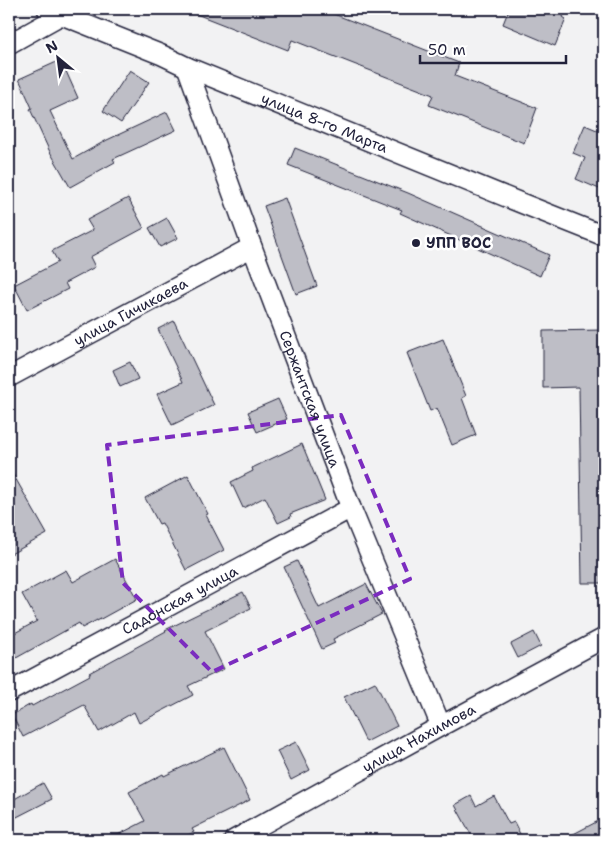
<svg xmlns="http://www.w3.org/2000/svg" width="613" height="849" font-family="'Shantell Sans',sans-serif">
<style>
.building{fill:#bebec6;stroke:#22223b}
.lines{fill:none;stroke-linecap:round;stroke-linejoin:round}
.minor-casing{stroke:#22223b;stroke-width:22}
.minor{stroke:#fff;stroke-width:19}
.marked{fill:none;stroke:#7b2cbf;stroke-width:4;stroke-dasharray:10 6;stroke-linejoin:round}
.poi-dot{fill:#22223b;stroke:#fff;stroke-width:2}
.labels{text-anchor:middle;stroke-width:5;stroke-linejoin:round;paint-order:stroke}
.street-label{font-size:15px;fill:#22223b;stroke:#fff}
.poi-label{font-size:15px;font-weight:bold;fill:#22223b;stroke:#fff;text-anchor:start}
</style>
<rect width="100%" height="100%" fill="#f2f2f3"/>
<filter id="ink" filterUnits="userSpaceOnUse"><feTurbulence type="fractalNoise" baseFrequency=".02" numOctaves="2"/><feDisplacementMap in="SourceGraphic" scale="10" xChannelSelector="R" yChannelSelector="G"/><feConvolveMatrix kernelMatrix="1 2 1 2 8 2 1 2 1" color-interpolation-filters="sRGB"/></filter>
<g filter="url(#ink)">
<path class="building" d="M186,9H289L301,13L303,9H321L459,63L455,76L537,108L524,143L429,105L433,95L292,40L288,50L186,10Z
M509,9H566L563,17L566,19L555,46L503,24Z
M61,60L78,98L50,111L73,159L107,140L167,112L176,130L113,159L115,162L70,187L49,150L30,109L32,108L19,79Z
M130,70L149,82L121,123L103,111Z
M585,125L604,133V191L576,179L585,158L573,153Z
M295,148L408,193L549,255L540,276L400,213L402,210L288,165Z
M128,198L144,228L90,257L95,267L65,283L68,289L27,310L14,285L58,262L52,251L93,230L87,220Z
M285,198L317,286L296,294L264,206Z
M167,218L178,238L160,247L149,228Z
M174,321L214,405L172,425L157,394L183,382L158,329Z
M604,330V583H582L579,387L543,388V331Z
M443,339L466,396L462,398L476,435L452,445L437,408L430,411L407,353Z
M130,362L138,379L120,387L113,370Z
M278,399L287,419L257,432L248,412Z
M302,444L325,500L290,514L291,517L278,523L265,497L243,508L231,482L253,471L252,468Z
M9,467L47,534L9,555Z
M188,475L208,514L206,515L224,550L186,570L162,523L159,524L145,498Z
M115,559L137,599L97,621V620L82,628L79,623L9,662V636L37,621L22,594L66,570L73,582Z
M297,561L319,608L366,584L382,614L333,639L335,643L322,649L284,567Z
M243,592L251,608L205,631L224,669L188,686L193,695L139,723L134,712L99,732L84,705L23,737L12,715L31,704L32,706L90,675L89,673L166,631L165,630Z
M534,632L541,646L518,658L511,644Z
M375,682L397,726L366,742L344,697Z
M296,742L310,770L291,780L277,751Z
M224,747L250,800L192,829L194,832L178,840H108L145,821L129,792L163,774L164,776Z
M43,783L52,799L9,821V802Z
M471,796L476,806L494,796L509,824L514,822L523,840H474L455,805Z
M604,818V840H562Z"/>
<g class="lines">
<defs>
<g id="minor">
<path id="s1" d="M47,9L162,55L187,67L521,203L604,236"/>
<path d="M9,44L61,15"/>
<path id="s2" d="M187,67L252,247L351,508L441,726"/>
<path id="s3" d="M9,377L252,247"/>
<path id="s4" d="M9,692L351,508"/>
<path id="s5" d="M234,840L441,726L604,638"/>
</g>
</defs>
<use href="#minor" class="minor-casing"/>
<use href="#minor" class="minor"/>
</g>
</g>
<path class="marked" d="M341,415L410,579L212,672L123,583L107,445Z"/>
<circle class="poi-dot" cx="416" cy="243" r="5"/>
<g class="labels">
<g class="street-label">
<text dy="5" stroke="none"><textPath href="#s1" startOffset="300">улица 8-го Марта</textPath></text>
<text dy="5" stroke="none"><textPath href="#s3" startOffset="138">улица Гичикаева</textPath></text>
<text dy="5" stroke="none"><textPath href="#s2" startOffset="354">Сержантская улица</textPath></text>
<text dy="5" stroke="none"><textPath href="#s4" startOffset="194">Садонская улица</textPath></text>
<text dy="5" stroke="none"><textPath href="#s5" startOffset="211">улица Нахимова</textPath></text>
</g>
<g class="poi-label">
<text x="426" y="248">УПП ВОС</text>
</g>
</g>
<rect width="613" height="849" fill="none" stroke="#fff" stroke-width="30"/>
<rect x="15" y="15" width="583" height="819" fill="none" stroke="#22223b" stroke-width="2" filter="url(#ink)"/>
<g transform="translate(58 58) rotate(331)" stroke="#ffffff" stroke-width="4" paint-order="stroke">
<path d="M0-4L9 19L0 12L-9 19Z" fill="#22223b"/>
<text y="-8" font-size="14" font-weight="bold" text-anchor="middle" fill="#22223b">N</text>
</g>
<path d="M420 55v8h146v-8" fill="none" stroke="#22223b" stroke-width="2.5"/>
<text x="428" y="55" font-size="15" fill="#22223b" stroke="#ffffff" stroke-width="4" paint-order="stroke">50 m</text>
</svg>
